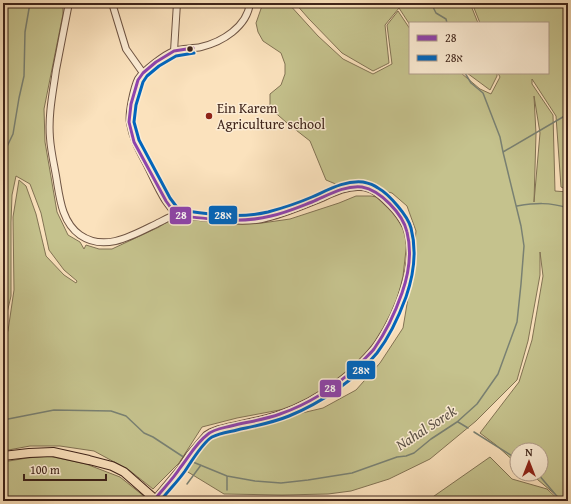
<svg xmlns="http://www.w3.org/2000/svg" width="571" height="504" font-family="'Gentium Book Plus','Frank Ruhl Libre',serif">
<style>
.green{fill:#c5c28d;stroke:#827354;fill-rule:evenodd}
.lines{fill:none;stroke-linecap:round;stroke-linejoin:round}
.stream{stroke:#798072;stroke-width:1.5}
.minor-casing{stroke:#6e5443;stroke-width:8}
.major-casing{stroke:#3f241a;stroke-width:10}
.minor{stroke:#fcecd4;stroke-width:6}
.major{stroke:#fbe2bd;stroke-width:8}
.bus-1-casing{stroke:#fcecd4;stroke-width:6}
.bus-2-casing{stroke:#fcecd4;stroke-width:6}
.bus-1{stroke:#8e44ad;stroke-width:3}
.bus-2{stroke:#0065bd;stroke-width:3}
.bus-dot{fill:#3f241a;stroke:#fcecd4;stroke-width:1.5}
.poi-dot{fill:#8f2418;stroke:#fcecd4;stroke-width:1.5}
.labels{text-anchor:middle;stroke-width:3;stroke-linejoin:round;paint-order:stroke}
.poi-label{font-size:14px;fill:#3f241a;stroke:#fcecd4;text-anchor:start}
.water-label{font-size:15px;font-style:italic;fill:#5c5246;stroke:#fcecd4}
.line-badge{stroke:#fcecd4;stroke-width:1.5}
.badge-label{font-size:11px;text-anchor:middle;font-weight:bold;fill:#fff}
</style>
<rect width="100%" height="100%" fill="#fbe2bd"/>
<filter id="stains"><feTurbulence type="fractalNoise" baseFrequency=".005" numOctaves="4"/><feColorMatrix values="0 0 0 0 .2 0 0 0 0 .09 0 0 0 0 .02 0 0 0 .5 -.17"/></filter>
<radialGradient id="worn" r=".72"><stop offset=".6" stop-color="#630" stop-opacity="0"/><stop offset="1" stop-color="#630" stop-opacity=".3"/></radialGradient>
<path class="green" d="M3,3H63V14L44,109L45,142L57,212L68,235L80,242L84,249L86,245L99,249H112L159,227L170,220L179,217L235,224L262,223L290,219L339,203L356,196H371L382,198L395,208L405,228L407,241L403,276L392,322L385,342L363,368L330,397L285,409L237,418L202,427L179,463L153,489L129,470L94,451L60,446H30L3,451V339L8,331L14,290L13,217L19,180L26,186L36,214L46,256L64,275L76,283L77,281L64,270L49,250L41,213L30,184L16,176L12,195L11,222V296L3,330Z
M263,3H288L318,36L343,59L373,74L392,64L387,25L398,11L410,29V73H461L480,89L491,94L500,77L498,73H548V23H480L472,3H568V190L561,187L556,116L532,79V84L553,115L555,191L568,192V501H563L531,474H541V450H517V464L496,445L480,433L519,382L532,340L543,276L540,252V275L528,341L517,380L476,421L430,459L389,479L351,491L328,494L282,495L224,494L183,469L205,443L218,433L323,408L356,390L380,363L403,328L411,280L416,231L407,206L392,193L366,187H343L326,180L310,141L287,123L270,108V94L281,85L285,74V64L281,53L263,41L258,32L256,23ZM534,96L540,133L534,202L536,134Z
M295,3H470L478,23H410V25L399,8L385,25L389,63L373,71L342,53L309,19Z
M467,73H497V76L490,90Z
M49,456L86,464L120,477L150,501H3V462L27,458Z
M490,457L512,479L547,489L560,501H427Z"/>
<g class="lines">
<path class="stream" d="M431,3L436,13L446,19L447,23
M503,152L568,114
M3,155L13,134L19,98L24,76L25,32L30,3
M517,206C536,203 549,202 568,208
M3,420L54,410L111,411L126,416L144,433L153,437L185,458
M458,422L468,428
M474,432L517,459
M188,460L227,476L255,481L281,483L308,480L352,473L397,457L406,456L414,453L431,439L457,422L477,404L498,374L517,322L521,284L524,246L521,226L503,152L500,137L483,93L471,83L465,73
M538,474L561,501
M227,476V490
M187,484L201,465
M227,501V499"/>
<defs>
<path id="minor" d="M67,3L68,8C64,29 60,50 56,70C53,92 48,115 50,138C51,153 55,168 57,182C60,201 63,223 80,235C106,253 135,234 160,222C164,220 171,216 176,215C182,214 192,217 199,217C220,219 241,223 262,219C282,215 302,206 322,198C333,193 347,186 360,187C373,187 382,197 390,205C397,212 402,219 406,227C419,262 398,313 378,343C370,355 352,372 340,381C322,395 299,408 277,415C258,421 238,424 219,429L211,432L206,435L189,455L180,469L155,499
M112,3L126,49L143,73
M174,51L177,3
M176,215C173,210 168,205 165,200C158,189 153,177 147,165C139,150 133,140 130,123C128,114 134,87 138,79C143,71 165,54 174,51C181,48 193,49 201,47C222,42 247,27 250,3"/>
<path id="major" d="M3,456L29,453L53,452L89,460L112,466L124,472L157,501"/>
</defs>
<use href="#minor" class="minor-casing"/>
<use href="#major" class="major-casing"/>
<use href="#minor" class="minor"/>
<use href="#major" class="major"/>
<defs>
<path id="bus-1" d="M157,501L155,499C163,489 173,479 180,468C188,458 197,442 207,435C213,429 223,428 231,426C247,422 264,420 280,414C309,404 335,387 358,366C363,360 369,355 374,349C386,332 395,313 402,293C409,273 412,252 407,232C403,214 380,190 362,187C344,185 327,196 312,202C299,207 285,213 271,216C240,224 208,219 176,215L166,201L134,142L129,122L131,104L138,80L143,73L156,62L174,51L193,48"/>
<path id="bus-2" d="M162,499C169,490 178,481 185,471C191,462 203,442 212,437C220,433 229,432 237,430C255,426 272,423 289,416C321,403 355,380 377,353C390,336 399,316 406,297C414,274 417,251 411,228C408,216 389,194 378,188C374,185 368,183 363,182C345,180 328,190 312,197C298,203 283,208 268,212C238,219 209,214 179,210L170,198L139,140L134,122L136,105L143,82L147,76L159,66L176,56L194,53"/>
</defs>
<use href="#bus-1" class="bus-1-casing"/>
<use href="#bus-2" class="bus-2-casing"/>
<use href="#bus-1" class="bus-1"/>
<use href="#bus-2" class="bus-2"/>
</g>
<circle class="bus-dot" cx="190" cy="49" r="3.5"/>
<circle class="poi-dot" cx="209" cy="116" r="4"/>
<g class="labels">
<g class="poi-label">
<text x="217" y="113">Ein Karem<tspan x="217" dy="16">Agriculture school</tspan></text>
</g>
<g class="water-label">
<text transform="translate(426 428) rotate(-33)" y="5">Nahal Sorek</text>
</g>
</g>
<g class="line-badge">
<rect x="208" y="205" width="30" height="20" rx="4" fill="#0065bd"/>
<rect x="169" y="206" width="23" height="19" rx="4" fill="#8e44ad"/>
<rect x="346" y="360" width="30" height="20" rx="4" fill="#0065bd"/>
<rect x="319" y="379" width="23" height="19" rx="4" fill="#8e44ad"/>
</g>
<g class="badge-label">
<text x="223" y="219">28א</text>
<text x="181" y="219">28</text>
<text x="361" y="374">28א</text>
<text x="330" y="392">28</text>
</g>
<rect width="571" height="504" fill="none" stroke="#fbe2bd" stroke-width="16"/>
<rect x="4" y="4" width="563" height="496" fill="none" stroke="#3f241a" stroke-width="2"/>
<rect x="8" y="8" width="555" height="488" fill="none" stroke="#3f241a"/>
<rect x="409" y="22" width="140" height="52" fill="#fcecd4" stroke="#b09c8a"/>
<rect x="417" y="35" width="20" height="6" fill="#8e44ad" stroke="#b09c8a"/>
<text x="445" y="42" font-size="12" fill="#3f241a">28</text>
<rect x="417" y="55" width="20" height="6" fill="#0065bd" stroke="#b09c8a"/>
<text x="445" y="62" font-size="12" fill="#3f241a">28א</text>
<g transform="translate(529 462)"><circle r="19" fill="#fcecd4" stroke="#b09c8a"/>
<path d="M0-3L7 15L0 10L-7 15Z" fill="#8f2418"/>
<text y="-6" font-size="11" font-weight="bold" text-anchor="middle" fill="#3f241a">N</text>
</g>
<path d="M24 474v6h82v-6" fill="none" stroke="#3f241a" stroke-width="2"/>
<text x="30" y="474" font-size="12" fill="#3f241a" stroke="#fcecd4" stroke-width="3" paint-order="stroke">100 m</text>
<rect width="100%" height="100%" filter="url(#stains)"/>
<rect width="100%" height="100%" fill="url(#worn)"/>
</svg>
